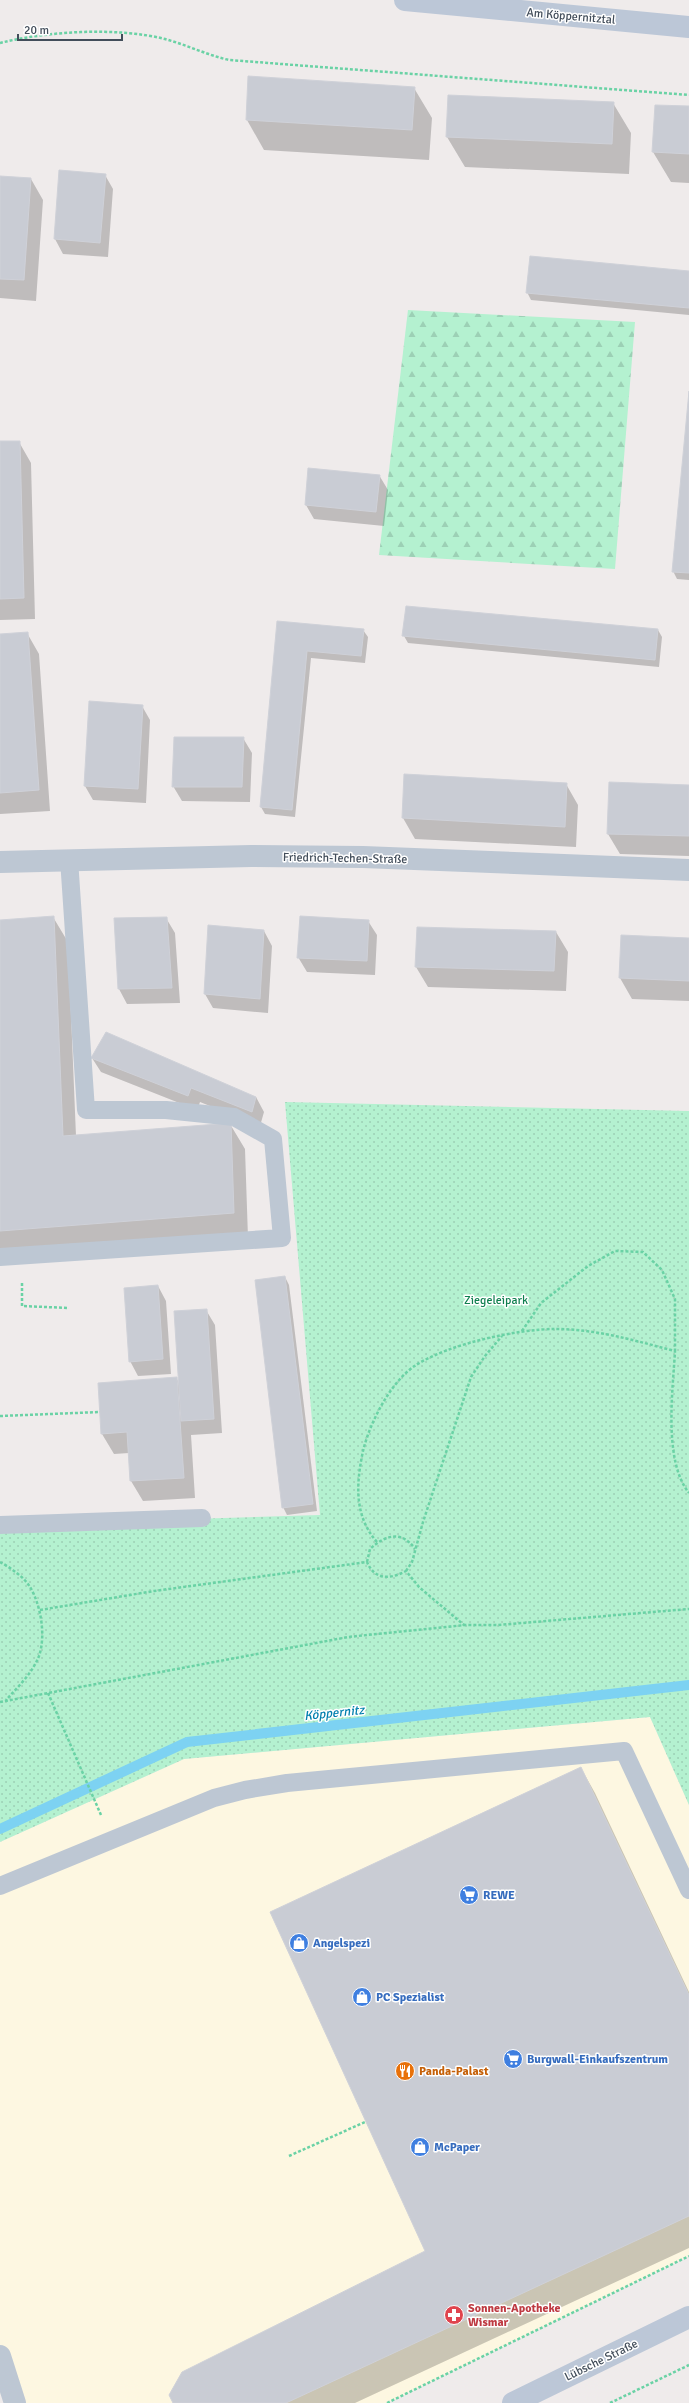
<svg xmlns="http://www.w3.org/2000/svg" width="689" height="2403" font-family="Signika,sans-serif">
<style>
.commercial{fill:#fdf7e1}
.forest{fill:url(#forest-firs)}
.park{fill:url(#park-dots)}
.shadow{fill:#0003}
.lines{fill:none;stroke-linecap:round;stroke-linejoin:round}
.stream{stroke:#7dd2f2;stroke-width:10}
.building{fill:#c9ccd4;stroke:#cfd1d8}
.path{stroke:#6ad2a5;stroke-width:2.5;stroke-dasharray:3 2;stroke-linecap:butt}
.lane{stroke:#bdc7d3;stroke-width:18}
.street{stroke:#bdc7d3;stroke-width:22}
.secondary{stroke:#bcc7d7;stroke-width:22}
.labels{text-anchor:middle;stroke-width:3;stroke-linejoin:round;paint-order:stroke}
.street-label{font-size:12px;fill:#424d5a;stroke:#fff}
.park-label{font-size:12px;fill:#0f7f4f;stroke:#fff}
.shop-label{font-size:12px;font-weight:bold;fill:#366cbe;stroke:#fff;text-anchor:start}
.food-label{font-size:12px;font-weight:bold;fill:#c56008;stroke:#fff;text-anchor:start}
.health-label{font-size:12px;font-weight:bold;fill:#be3a42;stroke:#fff;text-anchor:start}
.water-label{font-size:13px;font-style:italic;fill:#017fae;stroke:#fff}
</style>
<defs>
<pattern id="forest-firs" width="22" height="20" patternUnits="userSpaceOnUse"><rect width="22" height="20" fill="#b4f1d0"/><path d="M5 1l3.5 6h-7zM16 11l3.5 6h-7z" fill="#9cd0b5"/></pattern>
<pattern id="park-dots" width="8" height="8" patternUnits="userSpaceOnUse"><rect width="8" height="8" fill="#b4f1d0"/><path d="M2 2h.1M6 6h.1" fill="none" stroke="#9cd0b5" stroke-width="1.8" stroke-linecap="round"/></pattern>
</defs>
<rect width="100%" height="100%" fill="#efebeb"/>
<path class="commercial" d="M650,1717L689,1805V2256L387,2403H15L0,2356V1842L184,1759Z"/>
<path class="forest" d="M408,310L635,322L615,569L379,555Z"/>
<path class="park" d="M285,1102L689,1111V1805L650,1717L184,1759L0,1842V1525L320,1515Z"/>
<path class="shadow" d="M414,88L432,118L429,160L264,150L247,120Z
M449,96L613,103L631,133L629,174L465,167L447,137Z
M656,106L689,108V183L671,182L653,152Z
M105,175L113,189L108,257L63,254L55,239Z
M0,177L31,179L43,200L36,301L0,298Z
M689,272V315L531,300L527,292Z
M689,401V580L677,579L673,571Z
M0,442H19L31,463L35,619L0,620Z
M379,475L388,490L384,526L314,519L306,505Z
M278,622L363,630L368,637L365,663L311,658L295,817L265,814L261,807Z
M658,630L662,637L659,667L408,643L404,636Z
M27,633L39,654L50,811L0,814V635Z
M142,706L150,720L146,803L93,800L85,786Z
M243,738L252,753L250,802L182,801L173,786Z
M566,784L578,805L576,847L415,839L403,818Z
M689,786V856L620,854L608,834Z
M53,917L68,942L76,1136L230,1124L245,1149L248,1238L0,1252V921Z
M166,918L175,933L180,1003L127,1004L119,989Z
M368,921L377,935L375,975L307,972L298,957Z
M264,931L272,946L268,1013L213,1008L205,994Z
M556,932L568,952L566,991L428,987L416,967Z
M622,936L689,939V1001L632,999L620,978Z
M92,1058L256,1097L264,1112L260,1126L200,1102L197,1110L101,1072Z
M285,1277L289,1285L317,1511L287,1515L283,1507Z
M158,1286L166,1301L171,1374L138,1376L130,1361Z
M206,1310L215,1325L222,1433L191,1435L195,1498L143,1501L131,1481L129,1453L114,1454L102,1434L176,1378L180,1384Z
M581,1768L595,1793L689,1992V2248L355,2403H175L426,2252Z"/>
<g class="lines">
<path class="stream" d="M0,1829L187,1742L689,1685"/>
</g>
<path class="building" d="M248,76L415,87L412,130L246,120Z
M448,95L614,102L612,144L446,137Z
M655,105L689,106V154L652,152Z
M59,170L106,174L100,243L54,239Z
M0,176L31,178L24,280L0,279Z
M530,256L689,271V308L526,293Z
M689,391V573L672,572Z
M0,441H20L24,598L0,599Z
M308,468L380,475L376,512L305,505Z
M406,606L658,629L655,660L402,636Z
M277,621L364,629L361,656L307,651L292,810L260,807Z
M28,632L39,790L0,793V634Z
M89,701L143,705L138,789L84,786Z
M174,737H244L242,787H172Z
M404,774L567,783L565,827L402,818Z
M609,782L689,785V836L607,834Z
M54,916L63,1136L231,1123L234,1213L0,1231V920Z
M300,916L369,920L367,961L297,958Z
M167,917L172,988L118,989L114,918Z
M208,925L264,930L260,999L204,994Z
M417,927L556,931L554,971L415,967Z
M621,935L689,938V981L619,978Z
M106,1032L256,1097L252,1112L191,1088L188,1096L91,1058Z
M285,1276L313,1504L282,1508L255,1280Z
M158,1285L163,1359L129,1362L124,1288Z
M207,1309L214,1419L181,1421L174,1311Z
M177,1377L184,1478L130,1481L127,1432L101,1434L98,1383Z
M581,1767L689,1995V2216L286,2403H173L169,2395L182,2372L425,2251L270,1912Z"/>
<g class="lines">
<path class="path" d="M0,43C48,31 117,27 165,39C187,45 207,55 229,60L689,95
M22,1283V1306L69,1308
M522,1331L541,1303L588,1266L615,1251L643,1252L662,1270L675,1299V1351
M0,1416L100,1412
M377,1542C354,1516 356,1484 363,1451C370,1422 391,1381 416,1365C449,1344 517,1329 556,1329C597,1329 636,1341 675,1351C673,1389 663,1461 689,1493
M0,1562C11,1568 24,1577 30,1587C41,1605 46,1636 39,1656C33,1672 18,1687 6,1700
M367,1562L370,1549C385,1535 402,1530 415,1549
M406,1571L412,1562L423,1522L471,1377L485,1356L502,1336
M40,1610L154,1591L367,1562C375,1581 391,1579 406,1571L419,1587L464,1625
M48,1693L101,1815
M0,1702L348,1637L465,1625H498L689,1609
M289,2156L365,2122
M387,2403L689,2256
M610,2403L689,2365"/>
<path class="lane" d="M0,1257L282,1238L273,1139L234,1117L166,1110H86L69,859
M0,1525L202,1518
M0,1886L214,1798L245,1790L287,1783L624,1751L689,1890"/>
<path class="street" d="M0,862L251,856L363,857L689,870
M0,2356L15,2403"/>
<path class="secondary" d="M405,0L689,27
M513,2403L689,2317"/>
</g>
<defs>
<symbol id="supermarket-disc" viewBox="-11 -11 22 22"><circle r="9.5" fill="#3f7fe0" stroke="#fff"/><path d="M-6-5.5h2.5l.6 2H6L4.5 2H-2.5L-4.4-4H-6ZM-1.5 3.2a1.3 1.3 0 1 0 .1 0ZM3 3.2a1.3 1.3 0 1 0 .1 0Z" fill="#fff"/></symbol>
<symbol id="shop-disc" viewBox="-11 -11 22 22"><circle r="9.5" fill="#3f7fe0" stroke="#fff"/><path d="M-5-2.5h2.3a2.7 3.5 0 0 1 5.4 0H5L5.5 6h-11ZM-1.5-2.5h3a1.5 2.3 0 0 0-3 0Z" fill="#fff"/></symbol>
<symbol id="restaurant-disc" viewBox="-11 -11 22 22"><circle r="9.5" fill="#e8710a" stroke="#fff"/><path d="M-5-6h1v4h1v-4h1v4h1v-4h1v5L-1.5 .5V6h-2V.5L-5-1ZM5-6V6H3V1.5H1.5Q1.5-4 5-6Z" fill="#fff"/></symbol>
<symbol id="pharmacy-disc" viewBox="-11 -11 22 22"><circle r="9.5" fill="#e0444e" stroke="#fff"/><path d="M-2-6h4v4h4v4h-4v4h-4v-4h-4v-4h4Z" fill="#fff"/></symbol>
</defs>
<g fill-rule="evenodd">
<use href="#supermarket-disc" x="458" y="1884" width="22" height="22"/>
<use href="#shop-disc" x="288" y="1932" width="22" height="22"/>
<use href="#shop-disc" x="351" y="1986" width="22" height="22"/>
<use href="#supermarket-disc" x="502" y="2048" width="22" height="22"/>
<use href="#restaurant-disc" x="394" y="2060" width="22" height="22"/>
<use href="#shop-disc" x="409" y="2136" width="22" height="22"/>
<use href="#pharmacy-disc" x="443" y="2304" width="22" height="22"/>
</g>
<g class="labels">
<g class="street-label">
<text transform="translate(571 16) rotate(5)" y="4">Am Köppernitztal</text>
<text transform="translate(345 858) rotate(1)" y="4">Friedrich-Techen-Straße</text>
<text transform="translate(601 2360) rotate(-26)" y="4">Lübsche Straße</text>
</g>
<g class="park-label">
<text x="496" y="1304">Ziegeleipark</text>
</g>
<g class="shop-label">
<text x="483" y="1899">REWE</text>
<text x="313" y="1947">Angelspezi</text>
<text x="376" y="2001">PC Spezialist</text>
<text x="527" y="2063">Burgwall-Einkaufszentrum</text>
<text x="434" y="2151">McPaper</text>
</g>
<g class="food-label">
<text x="419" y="2075">Panda-Palast</text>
</g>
<g class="health-label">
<text x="468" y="2312">Sonnen-Apotheke<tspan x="468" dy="14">Wismar</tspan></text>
</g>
<g class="water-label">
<text transform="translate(334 1712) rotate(-6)" y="5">Köppernitz</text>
</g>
</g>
<path d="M18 34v6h104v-6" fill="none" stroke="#424d5a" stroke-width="2"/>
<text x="24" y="34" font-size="12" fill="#424d5a" stroke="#ffffff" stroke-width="3" paint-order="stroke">20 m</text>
</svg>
